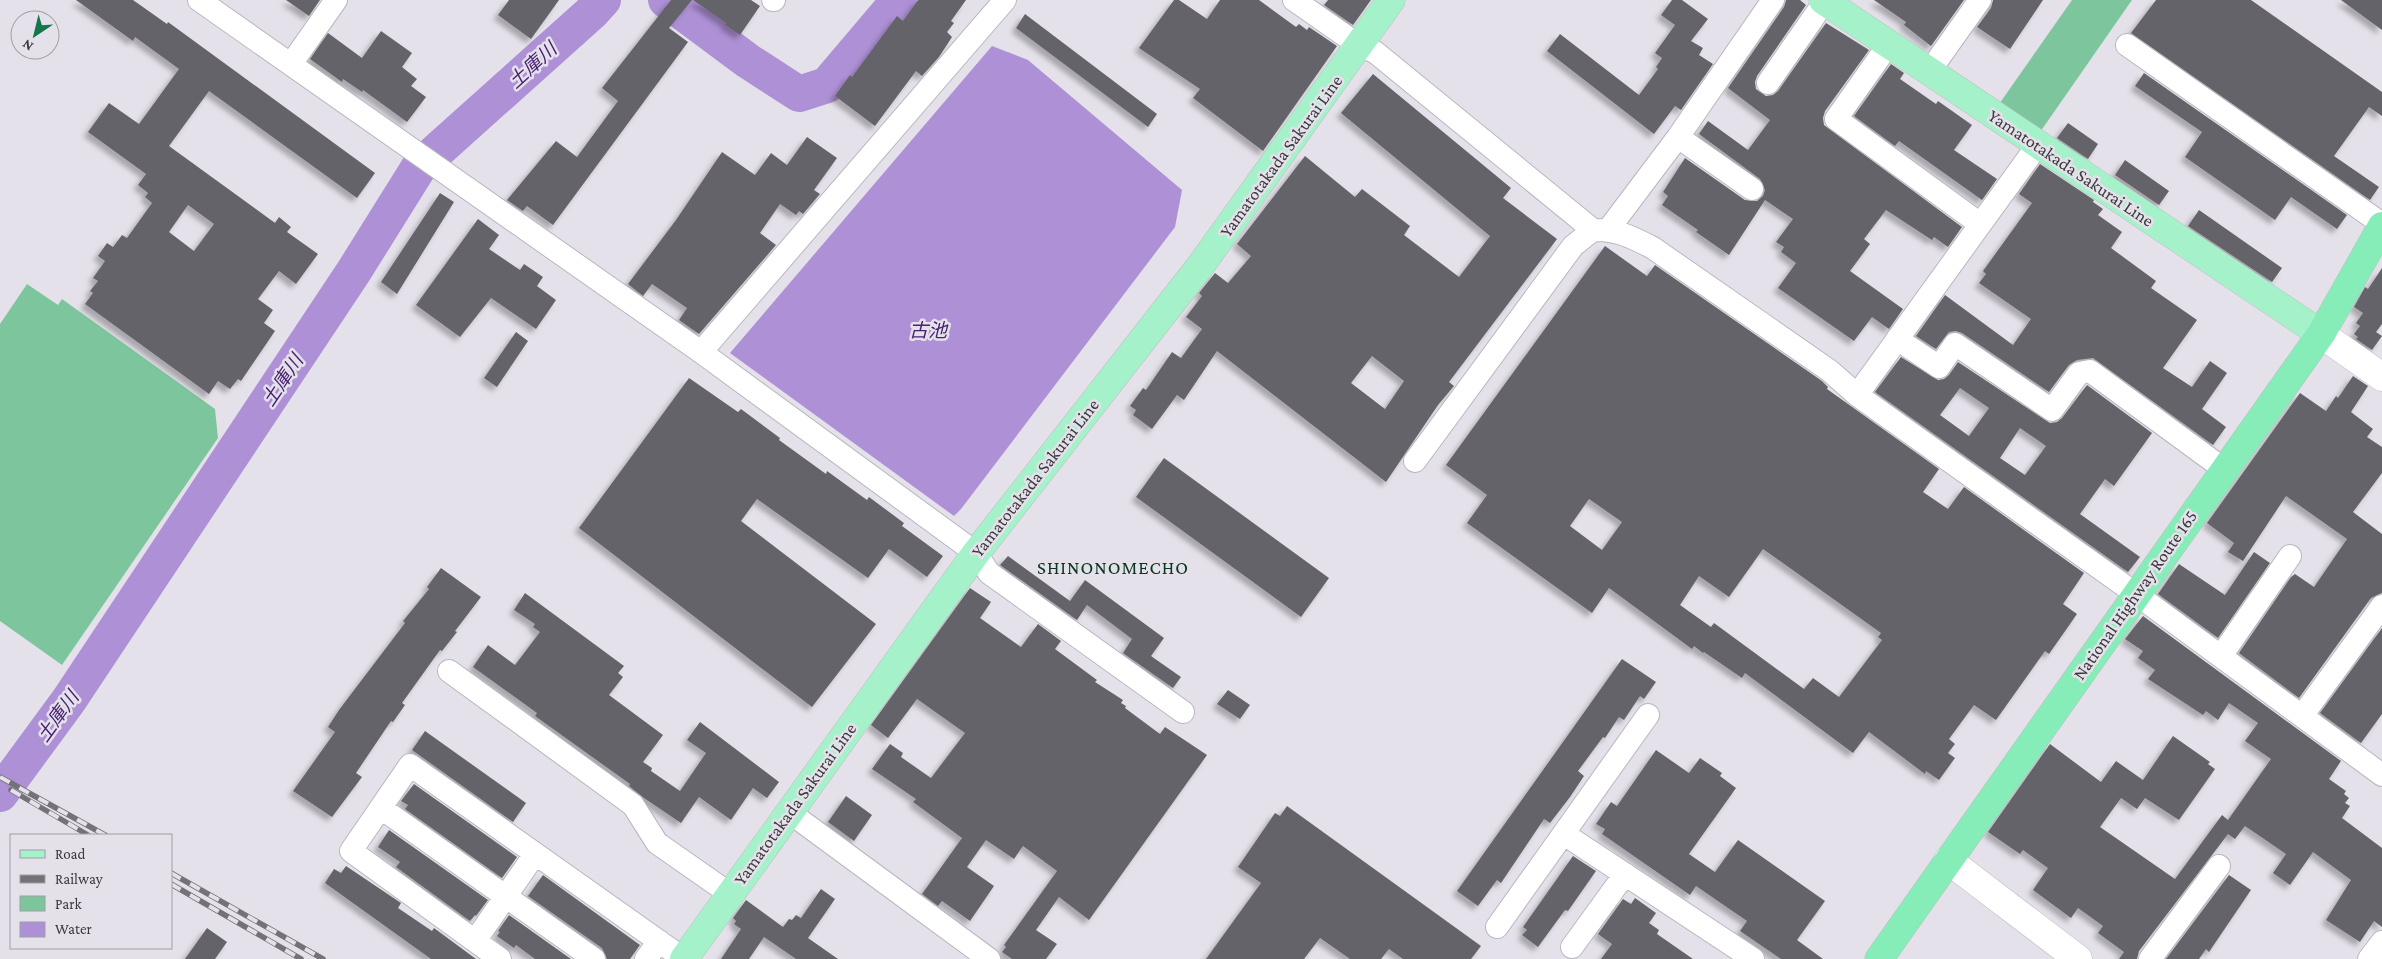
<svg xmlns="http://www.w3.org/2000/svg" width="2382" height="959" font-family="'Crimson Pro','Noto Sans JP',serif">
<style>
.green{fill:#7dc69d}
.water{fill:#ad90d5}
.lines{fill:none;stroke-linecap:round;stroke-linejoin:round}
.river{stroke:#ad90d5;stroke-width:36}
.building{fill:#65636a;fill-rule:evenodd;filter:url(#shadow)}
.minor-casing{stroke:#b9b6be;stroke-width:24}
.tertiary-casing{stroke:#b9b6be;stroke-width:29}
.primary-casing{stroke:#c0c0c1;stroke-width:29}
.trunk-casing{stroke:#c0c0c1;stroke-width:29}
.minor{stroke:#fff;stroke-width:22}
.tertiary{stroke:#fff;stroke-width:28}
.primary{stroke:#a4f1ca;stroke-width:28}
.trunk{stroke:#86ecb8;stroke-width:28}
.rail-casing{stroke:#747277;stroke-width:5.5}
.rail{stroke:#e5e1ea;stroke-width:4;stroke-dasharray:11;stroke-linecap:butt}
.labels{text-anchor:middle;stroke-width:5;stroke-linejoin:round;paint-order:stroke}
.street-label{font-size:18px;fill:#3a393c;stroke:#e5e1ea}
.water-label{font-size:19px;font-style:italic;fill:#492171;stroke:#e5e1ea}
.neighbourhood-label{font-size:19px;letter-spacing:1px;fill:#0a3521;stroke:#e5e1ea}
</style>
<defs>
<filter id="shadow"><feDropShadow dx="-4.5" dy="4.5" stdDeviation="2.5" flood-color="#0004"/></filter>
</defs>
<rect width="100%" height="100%" fill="#e5e1ea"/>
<path class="green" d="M2072,0H2132L2038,135L1997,107Z
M27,284L58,305L62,299L215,409L218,438L62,665L0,621V324Z"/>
<path class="water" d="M992,46L1028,60L1182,190L1175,227L961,509L954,516L730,353Z"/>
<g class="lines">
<path class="river" d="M666,0L748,61L799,94L827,85L899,0
M0,794L69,700L354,271L419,167L593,11L603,0"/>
</g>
<path class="building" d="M76,0H133L167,24L168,22L375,173L357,198L209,91L169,146L275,223L279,217L291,227L287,232L318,254L296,284L279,271L258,299L273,310L264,323L275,331L241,381L238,379L230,389L218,381L209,394L85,304L93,293L90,291L98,281L93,278L105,261L98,256L107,243L113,247L122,235L127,238L152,203L145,197L148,193L138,185L146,174L88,132L109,103L139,124L179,69L135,37L133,41ZM188,205L214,224L194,251L169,232Z
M286,0H320L309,16Z
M509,0H559L531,39L498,15Z
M671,0H692L669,28L688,42L553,225L527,206L523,211L507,200L556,141L577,157L618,101L602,88Z
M693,0H751L760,6L740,35L725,25L726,23Z
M918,0H966L951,21L954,23L947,32L952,37L939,57L922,76L916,71L875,126L835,96L850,75L852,77L897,16L903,21Z
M1174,0H1179L1207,19L1220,0H1259L1296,27L1299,24L1307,30L1309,27L1337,46L1263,151L1193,98L1200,89L1139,48Z
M1328,0H1371L1353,25L1324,5Z
M1672,0H1682L1708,19L1691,41L1703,48L1699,55L1713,64L1681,110L1675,106L1654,134L1547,51L1560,34L1639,95L1658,69L1656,67L1662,58L1655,53L1675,25L1661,15Z
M1786,0H1800L1806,5L1757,76L1755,82L1756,89L1766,96L1773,95L1778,91L1826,23L1869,50L1825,111L1823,118L1824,125L1962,227L1948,247L1934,237L1932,240L1886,210L1864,239L1870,244L1850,271L1903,309L1889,329L1872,317L1854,341L1778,288L1796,263L1781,252L1784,247L1776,242L1793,219L1765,200L1729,255L1696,232L1698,230L1662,205L1668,196L1663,192L1685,158L1745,200L1757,201L1763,196L1765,190L1760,179L1699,134L1708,121L1748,150L1770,120L1728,88L1784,7Z
M1874,0H1964L1931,46L1904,25L1906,22Z
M1993,0H2043L2010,49L1977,27L1991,8Z
M2156,0H2251L2382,92V116L2369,107L2334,156L2379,187L2370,200L2131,33Z
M2341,0H2382V30Z
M1025,14L1157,114L1148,127L1016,28Z
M381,31L412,53L402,67L417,79L411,86L426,97L407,122L363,90L362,92L343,79L342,82L310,59L328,33L362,58Z
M1891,64L1904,73L1900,79L1936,104L1938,101L1972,125L1954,150L1997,179L1982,200L1899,141L1895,146L1854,116Z
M2144,73L2347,215L2337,229L2291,197L2275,220L2185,157L2202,132L2135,86Z
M1373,74L1511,188L1503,198L1557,239L1449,382L1454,386L1438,405L1386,482L1217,351L1184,400L1177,395L1152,429L1133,415L1136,410L1130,406L1143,388L1146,390L1172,352L1181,358L1202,329L1186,317L1202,296L1199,293L1215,273L1228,283L1251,256L1237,244L1305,156L1355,197L1362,189L1410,226L1404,235L1459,277L1490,236L1341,113ZM1372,356L1404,381L1385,409L1351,383Z
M2068,123L2098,144L2088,159L2057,138Z
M807,137L837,158L814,190L820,194L803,214L799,211L796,215L780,204L760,233L776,245L699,334L679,320L687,308L652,284L643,296L628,284L676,220L722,152L755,175L771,153L787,165Z
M2125,160L2169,191L2159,205L2115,175Z
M2040,164L2094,200L2093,202L2103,209L2098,215L2122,232L2111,248L2156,281L2151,288L2197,320L2163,368L2192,387L2210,361L2227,373L2202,409L2226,427L2213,445L2093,358L2077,360L2069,365L2049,392L1962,333L1956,331L1949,332L1936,349L1916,336L1945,295L2013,345L2031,319L1979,283L1986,274L1983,271L2032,203L2019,194Z
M440,193L454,202L397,294L381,282Z
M2199,210L2282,268L2272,282L2188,226Z
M478,219L499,235L489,249L520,270L524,264L543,277L537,286L556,300L536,329L491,298L460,337L416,305Z
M1605,246L1647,276L1655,265L1822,381L1828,387L1827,389L1939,469L1923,492L1948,509L1964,487L2084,573L2063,604L2077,614L2049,654L2045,651L1996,720L1974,705L1949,739L1955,744L1948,753L1955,758L1939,780L1926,771L1925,774L1869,732L1853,753L1745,673L1742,678L1704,652L1703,653L1694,646L1692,649L1609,588L1592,613L1467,523L1487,495L1446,465ZM1589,499L1622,522L1602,550L1570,526ZM1763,549L1881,633L1878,637L1882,640L1839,697L1813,678L1804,689L1714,623L1711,627L1680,605L1699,576L1729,597Z
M2382,268V324L2376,332L2382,336L2372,350L2356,339L2358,337L2354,334L2360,326L2356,323L2363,313L2354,307L2365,287L2368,289Z
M516,332L528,341L497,387L484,378Z
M1901,357L1938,380L1944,379L1949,375L1958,362L2050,423L2057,422L2062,418L2087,385L2152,433L2114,486L2105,479L2080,514L2140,557L2128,572L1875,392ZM1960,388L1989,408L1969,436L1940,415ZM2020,428L2046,446L2025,475L2000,458Z
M2353,376L2368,386L2351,412L2373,429L2367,437L2382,447V473L2353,512L2382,534V593L2371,598L2299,698L2239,653L2291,577L2295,574L2314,587L2347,539L2286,496L2243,561L2228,552L2234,543L2207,523L2300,393L2326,411L2336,396L2338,398Z
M689,378L738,412L741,409L780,438L779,440L826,474L827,471L867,500L869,497L904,523L902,526L943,556L927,577L889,549L868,578L757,499L741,521L876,624L812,707L579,528Z
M1164,458L1329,578L1301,617L1136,497Z
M2254,552L2270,563L2218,638L2158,594L2179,564L2225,595Z
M1008,556L1070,601L1085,580L1164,638L1151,656L1181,677L1173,688L1123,653L1132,639L1087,605L1077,620L1000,565Z
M441,568L481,597L455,631L457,632L442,651L440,650L402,703L405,705L393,722L391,721L356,773L362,777L332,817L293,791L335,732L328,727L339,710L405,623L403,621L429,589L427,587Z
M970,588L991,602L980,618L1021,647L1038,624L1061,641L1055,649L1097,680L1095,682L1123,700L1121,703L1126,706L1125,708L1160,734L1165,727L1207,755L1089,920L1059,897L1036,930L1057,944L1046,959H1012L1002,952L1006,947L1004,945L1057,871L1023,846L1014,859L986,840L967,867L994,886L970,921L942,901L938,906L922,894L962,838L913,802L916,799L872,769L890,744L903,753L901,757L931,778L965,733L917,699L888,738L871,725Z
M525,593L624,666L618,673L623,677L609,695L663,735L643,762L652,768L651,771L680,791L706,753L687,740L700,722L779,782L767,798L753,788L731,820L699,797L681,823L644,798L629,786L630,784L535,716L537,713L473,667L488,645L515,665L540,632L533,627L535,624L514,610Z
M2143,616L2341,761L2329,779L2346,791L2344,794L2349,798L2345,803L2350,806L2342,818L2382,848V927L2374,921L2360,942L2326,920L2351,880L2313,852L2290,885L2273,873L2286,854L2245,826L2235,839L2228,834L2139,951L2137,959H2119L2124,952L2098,933L2103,926L2078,908L2071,918L2033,890L2048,868L2023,850L2020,854L1988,832L2050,744L2101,782L2116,761L2143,780L2173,736L2210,762L2208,764L2215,769L2179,820L2145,798L2137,809L2121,798L2100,827L2175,879L2222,815L2228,820L2271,759L2245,741L2258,723L2229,703L2218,720L2206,711L2203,715L2148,679L2155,670L2138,658L2143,651L2125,639Z
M2382,628V714L2361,743L2320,713Z
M1622,659L1656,682L1644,699L1640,696L1624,720L1619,717L1605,738L1603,737L1578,771L1584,776L1570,797L1550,823L1544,819L1501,883L1497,880L1478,906L1457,891Z
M1228,690L1250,705L1240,719L1217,704Z
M425,731L526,803L513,822L412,750Z
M1656,750L1689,773L1700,758L1722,773L1720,776L1736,788L1689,854L1715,872L1738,840L1825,901L1797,940L1823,959H1781L1740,931L1747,921L1696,886L1690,895L1602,834L1605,829L1596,824L1611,802L1617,806Z
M414,784L517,857L502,878L405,809L408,805L401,801Z
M846,796L872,815L854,841L828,822Z
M1287,806L1481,946L1471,959H1403L1389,949L1381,959H1350L1320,938L1304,959H1206L1261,883L1238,867L1275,813L1280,816Z
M389,830L488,900L476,916L475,915L470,921L396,867L400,862L378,847Z
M1573,856L1596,871L1568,911L1565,910L1538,947L1522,935L1527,930L1523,927Z
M346,866L401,903L398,908L432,931L434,928L476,959H431L325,883L334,869L341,873Z
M543,875L640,945L630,959H607L602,948L528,896Z
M2229,875L2251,890L2209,952L2206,949L2199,959H2166Z
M821,889L835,899L808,938L838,959H796L764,937L749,959H721L741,929L734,924L736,921L733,918L746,900L783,927L789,919L792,920L796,915L801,918Z
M1635,898L1656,913L1649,923L1659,930L1657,934L1693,959H1601L1612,944L1598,934L1623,899L1631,904Z
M509,915L571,959H535L516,945L514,948L497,936L500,932L498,931Z
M207,928L227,942L215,959H185Z"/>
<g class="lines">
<defs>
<path id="minor" d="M199,0L701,352L976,553L989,573L1183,712
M773,0H774
M1294,0L1360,46L1375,52L1593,230C1616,229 1632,237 1653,248L1830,371L1857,395L2136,594L2382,775
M1889,44L1836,119L1980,224
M2127,45L2382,224
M291,64L336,0
M1929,72L1980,0
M1768,83L1825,1
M1678,137L1752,189
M1608,230L1678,137L1773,0
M1897,339L1939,367L1955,344L2052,410L2079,373L2090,371L2225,470
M701,352L1005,0
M1857,395L2037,146
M1415,461L1573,246L1593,230
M2221,656L2290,556
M449,671L633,805L657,843L730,894
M2302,716L2382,606
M381,808L594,959
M789,812L989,959
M1564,834L1753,959
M1497,927L1648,715
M475,941L535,854
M1572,947L1625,874
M500,959L351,851L410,765L684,959
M646,959L659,941
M2150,959L2219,866
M2369,959L2382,942"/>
<path id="tertiary" d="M2321,334L2382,377
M1948,860L2078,959"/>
<path id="primary" d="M1823,0L2321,334
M684,959L976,553L1201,265L1391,0"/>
<path id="trunk" d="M1879,959L2321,334L2382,226"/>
</defs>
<use href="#minor" class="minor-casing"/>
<use href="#tertiary" class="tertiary-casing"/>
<use href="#primary" class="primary-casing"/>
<use href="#trunk" class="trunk-casing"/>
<use href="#minor" class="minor"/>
<use href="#tertiary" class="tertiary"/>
<use href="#primary" class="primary"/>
<use href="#trunk" class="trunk"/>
<defs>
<path id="rail" d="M0,777L105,835
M11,790L88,835
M171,873L323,959
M171,884L301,959"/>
</defs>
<use href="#rail" class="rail-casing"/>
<use href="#rail" class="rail"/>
</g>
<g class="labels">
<g class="street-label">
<text transform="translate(1281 156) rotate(-54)" y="6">Yamatotakada Sakurai Line</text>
<text transform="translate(2071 168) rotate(34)" y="6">Yamatotakada Sakurai Line</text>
<text transform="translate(1035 478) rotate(-52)" y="6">Yamatotakada Sakurai Line</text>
<text transform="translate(2135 595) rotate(-55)" y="6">National Highway Route 165</text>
<text transform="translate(795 804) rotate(-54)" y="6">Yamatotakada Sakurai Line</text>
</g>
<g class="water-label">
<text transform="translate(532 65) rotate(-42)" y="7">土庫川</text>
<text x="928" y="337">古池</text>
<text transform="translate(282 380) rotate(-56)" y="7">土庫川</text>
<text transform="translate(57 716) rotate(-54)" y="7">土庫川</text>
</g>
<g class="neighbourhood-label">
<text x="1113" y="574">SHINONOMECHO</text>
</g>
</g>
<rect x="10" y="834" width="162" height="115" fill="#e5e1ea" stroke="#a19ea4"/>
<rect x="20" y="850" width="25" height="8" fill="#a4f1ca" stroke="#a19ea4"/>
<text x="55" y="859" font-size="15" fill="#3a393c">Road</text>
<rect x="20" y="875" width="25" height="8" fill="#747277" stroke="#a19ea4"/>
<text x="55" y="884" font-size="15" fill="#3a393c">Railway</text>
<rect x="20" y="896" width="25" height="15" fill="#7dc69d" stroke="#a19ea4"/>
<text x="55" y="909" font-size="15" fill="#3a393c">Park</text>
<rect x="20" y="922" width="25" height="15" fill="#ad90d5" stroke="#a19ea4"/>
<text x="55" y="934" font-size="15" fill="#3a393c">Water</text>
<g transform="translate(35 35) rotate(215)"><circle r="24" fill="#e5e1ea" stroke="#a19ea4"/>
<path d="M0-4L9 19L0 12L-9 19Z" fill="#15754b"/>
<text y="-8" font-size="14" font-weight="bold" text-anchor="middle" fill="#3a393c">N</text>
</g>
</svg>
